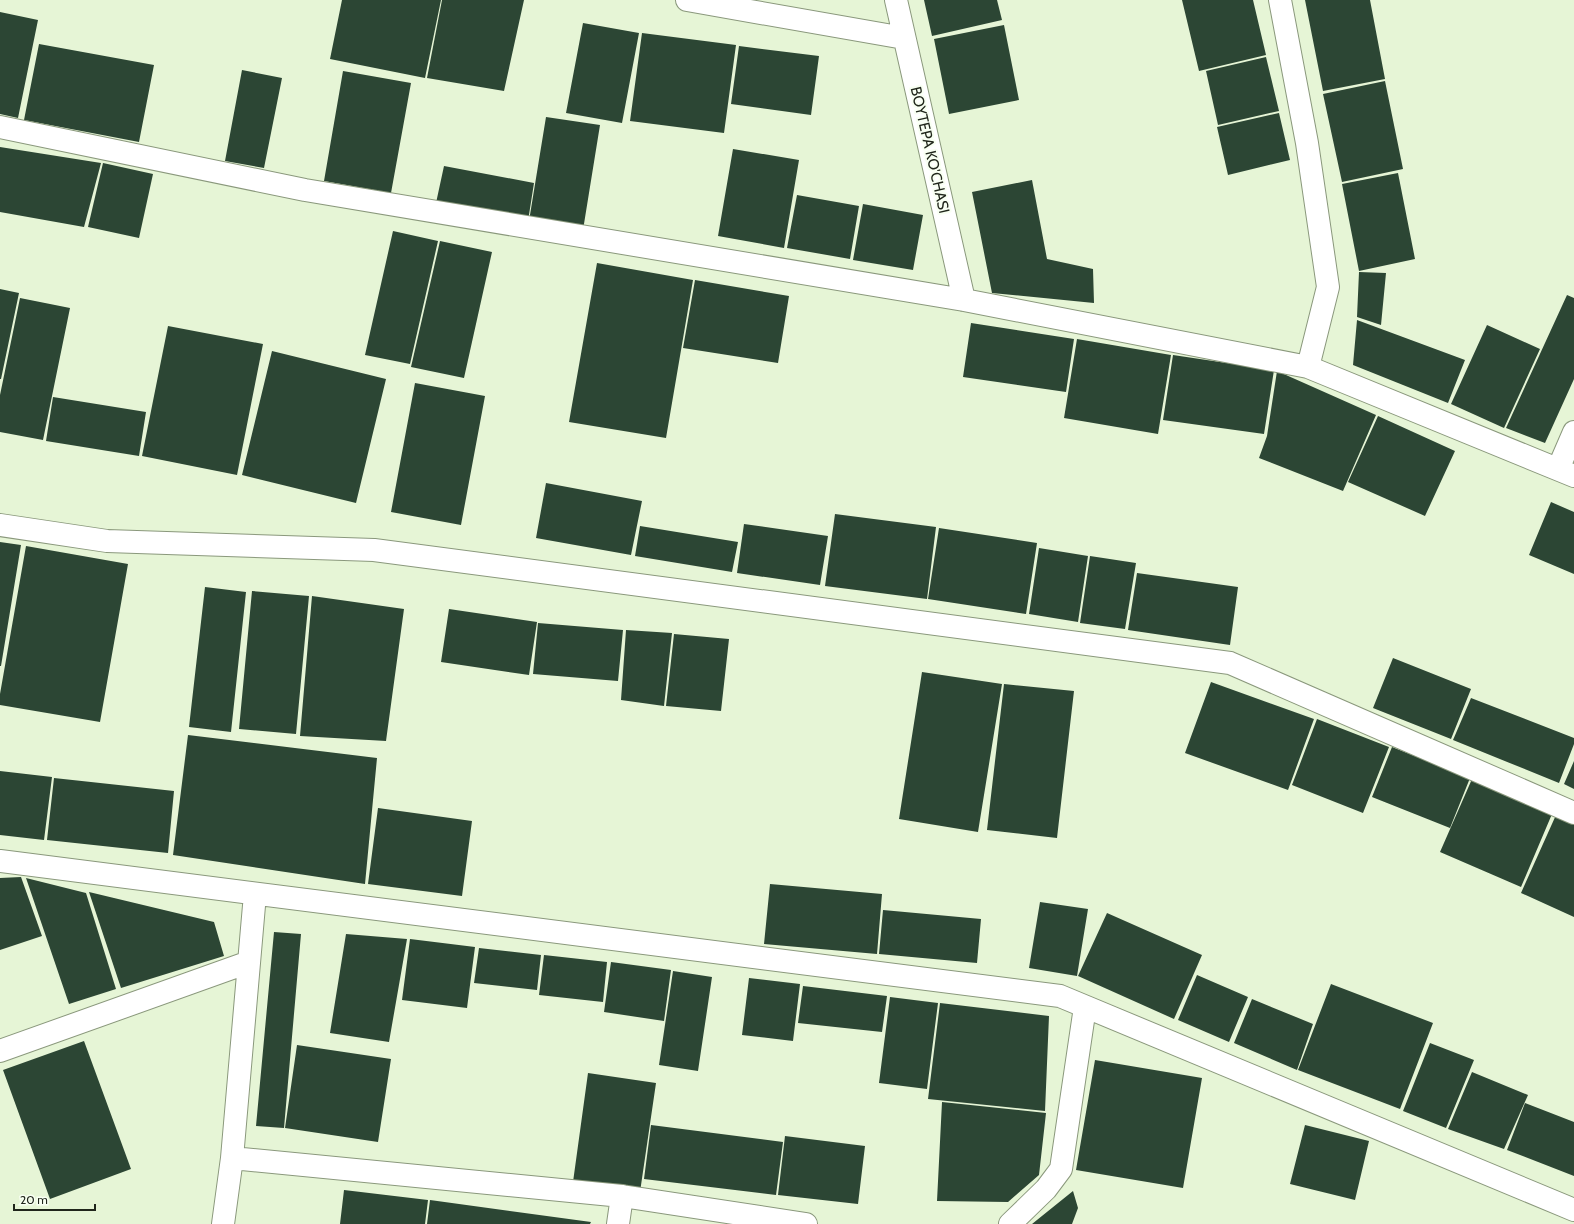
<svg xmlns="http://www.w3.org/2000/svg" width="1574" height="1224" font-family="Cabin,sans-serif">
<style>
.building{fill:#2c4634}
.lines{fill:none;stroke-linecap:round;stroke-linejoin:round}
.minor-casing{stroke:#8a987c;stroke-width:24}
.minor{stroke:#fff;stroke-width:22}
.labels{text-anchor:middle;stroke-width:4;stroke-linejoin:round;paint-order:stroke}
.street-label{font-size:15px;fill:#20261b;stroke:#f8fff2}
</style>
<rect width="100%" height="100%" fill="#e6f5d6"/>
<path class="building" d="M342,0H441L425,78L330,59Z
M442,0H524L504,91L427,78Z
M924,0H997L1002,20L932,36Z
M1182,0H1253L1266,55L1199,71Z
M1305,0H1370L1385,79L1323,91Z
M0,12L38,20L18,118L0,114Z
M583,23L639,33L622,123L566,113Z
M1004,25L1019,100L949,114L934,39Z
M642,33L736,45L724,133L630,121Z
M39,44L154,65L139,142L24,120Z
M739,46L819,56L811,115L731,104Z
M1266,57L1279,111L1218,125L1206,71Z
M242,70L282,78L264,168L225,161Z
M343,71L411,83L391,193L324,181Z
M1385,81L1403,169L1342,182L1323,94Z
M1279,113L1290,160L1228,175L1217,127Z
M546,117L600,125L583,230L529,221Z
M0,147L101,163L84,227L0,212Z
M733,149L799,160L784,248L718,236Z
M103,163L153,174L139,238L88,227Z
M444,166L534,183L528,221L436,203Z
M1398,173L1415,259L1359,271L1342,184Z
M1032,180L1047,259L1093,269L1094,303L992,293L972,192Z
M797,195L859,206L850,259L787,248Z
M863,204L923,215L913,270L853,260Z
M393,231L438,241L410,364L365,355Z
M440,241L492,252L464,378L411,367Z
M597,263L693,280L666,438L569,422Z
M1359,272L1386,273L1381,325L1357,317Z
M695,280L789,296L778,363L683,348Z
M0,289L19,293L1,379H0Z
M1567,295L1574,298V379L1545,443L1506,428Z
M20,298L70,308L43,440L0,432V395Z
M1357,320L1465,360L1448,403L1353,365Z
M971,323L1074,339L1066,392L963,377Z
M1487,325L1540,349L1504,428L1451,404Z
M168,326L263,344L237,475L142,456Z
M1077,339L1171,355L1158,434L1064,418Z
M272,351L386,379L356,503L242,475Z
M1173,355L1274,370L1264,434L1163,420Z
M1277,371L1376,415L1343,491L1259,458L1267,436Z
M415,383L485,396L461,525L391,512Z
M53,397L146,412L139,456L46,441Z
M1378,416L1455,451L1425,516L1348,482Z
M546,483L642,501L631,555L536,538Z
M1551,502L1574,512V574L1529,555Z
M835,514L936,527L927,599L825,586Z
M744,524L828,536L820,585L737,573Z
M640,526L738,542L732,572L635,556Z
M939,528L1037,543L1026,614L928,599Z
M0,542L21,545L1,666H0Z
M26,546L128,564L100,722L0,705V694Z
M1039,548L1088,556L1078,622L1029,614Z
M1090,556L1136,563L1125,629L1080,623Z
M1137,573L1238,587L1230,645L1128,630Z
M205,587L246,592L231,732L189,727Z
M252,591L309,596L296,734L239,729Z
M312,596L404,609L386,741L300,736Z
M449,609L537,622L529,675L441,662Z
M538,623L623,630L618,681L533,674Z
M626,630L672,633L664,706L621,700Z
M674,634L729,639L721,711L666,706Z
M1393,658L1471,689L1451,739L1373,708Z
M922,672L1002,684L978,832L899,819Z
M1211,682L1314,719L1288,790L1185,753Z
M1004,684L1074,691L1057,838L987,830Z
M1471,698L1574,738V744L1559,783L1453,740Z
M1317,719L1389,747L1363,813L1292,785Z
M188,735L377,758L365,884L173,855Z
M1392,747L1470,778L1450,828L1372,797Z
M1574,761V789L1564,784Z
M0,771L52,777L44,840L0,835Z
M54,778L174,791L168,853L47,840Z
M1472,779L1552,814L1521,887L1440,852Z
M378,808L472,821L462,896L368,884Z
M1556,815L1574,823V917L1521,893Z
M21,877L42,936L0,950V878Z
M26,878L86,893L116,989L69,1004Z
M770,884L882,894L877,954L764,944Z
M89,892L214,922L224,956L121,988Z
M1040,902L1088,909L1077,976L1029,968Z
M883,910L981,919L977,963L879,954Z
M1107,913L1202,955L1174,1019L1078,976Z
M274,932L301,934L284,1128L256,1126Z
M346,934L407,939L389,1042L330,1033Z
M410,939L475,947L467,1008L402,1000Z
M479,948L541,955L537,990L474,983Z
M544,955L607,962L603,1002L539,995Z
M611,962L671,970L664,1021L604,1012Z
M673,971L712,977L698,1071L659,1065Z
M1197,975L1248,997L1229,1042L1178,1020Z
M749,978L800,984L793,1041L742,1035Z
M1331,984L1433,1023L1400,1109L1298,1070Z
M803,986L887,996L882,1032L798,1023Z
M890,997L938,1003L927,1089L879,1083Z
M1252,999L1313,1024L1297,1070L1234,1043Z
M940,1003L1049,1016L1045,1111L928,1099Z
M84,1041L131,1169L50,1199L3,1070Z
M1430,1043L1474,1060L1446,1128L1403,1111Z
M297,1045L391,1059L378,1142L285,1128Z
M1095,1060L1202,1078L1183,1188L1076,1170Z
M1472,1072L1528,1095L1504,1149L1448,1129Z
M588,1073L656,1083L640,1192L573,1182Z
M942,1102L1046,1113L1039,1175L1008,1202L937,1201Z
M1525,1103L1574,1122V1176L1507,1150Z
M651,1125L783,1142L776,1195L644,1179Z
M1305,1125L1369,1141L1355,1200L1290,1184Z
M785,1136L865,1146L858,1204L778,1195Z
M344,1190L428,1200L425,1224H340Z
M1073,1191L1078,1208L1072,1224H1032Z
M430,1200L591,1222L590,1224H427Z"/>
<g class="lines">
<defs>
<path id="minor" d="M687,0L904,38
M896,0L964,300
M1280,0L1307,143L1328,287L1308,367
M0,127L305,190L964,300L1308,367L1574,476
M1558,469L1574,432
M0,525L107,541L374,550L1230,663L1574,813
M0,861L1060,996L1574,1210
M0,1051L249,962
M232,1158L622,1196L806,1224
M223,1224L232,1158L255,894
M618,1224L622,1196
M1010,1224L1046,1189L1061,1169L1085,1007"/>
</defs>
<use href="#minor" class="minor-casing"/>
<use href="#minor" class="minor"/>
</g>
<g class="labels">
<g class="street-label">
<text transform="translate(930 150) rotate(77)" y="5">BOYTEPA KO'CHASI</text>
</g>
</g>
<path d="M14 1204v6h81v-6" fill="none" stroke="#20261b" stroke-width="2"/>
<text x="20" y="1204" font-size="12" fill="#20261b" stroke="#f8fff2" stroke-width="3" paint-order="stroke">20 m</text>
</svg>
